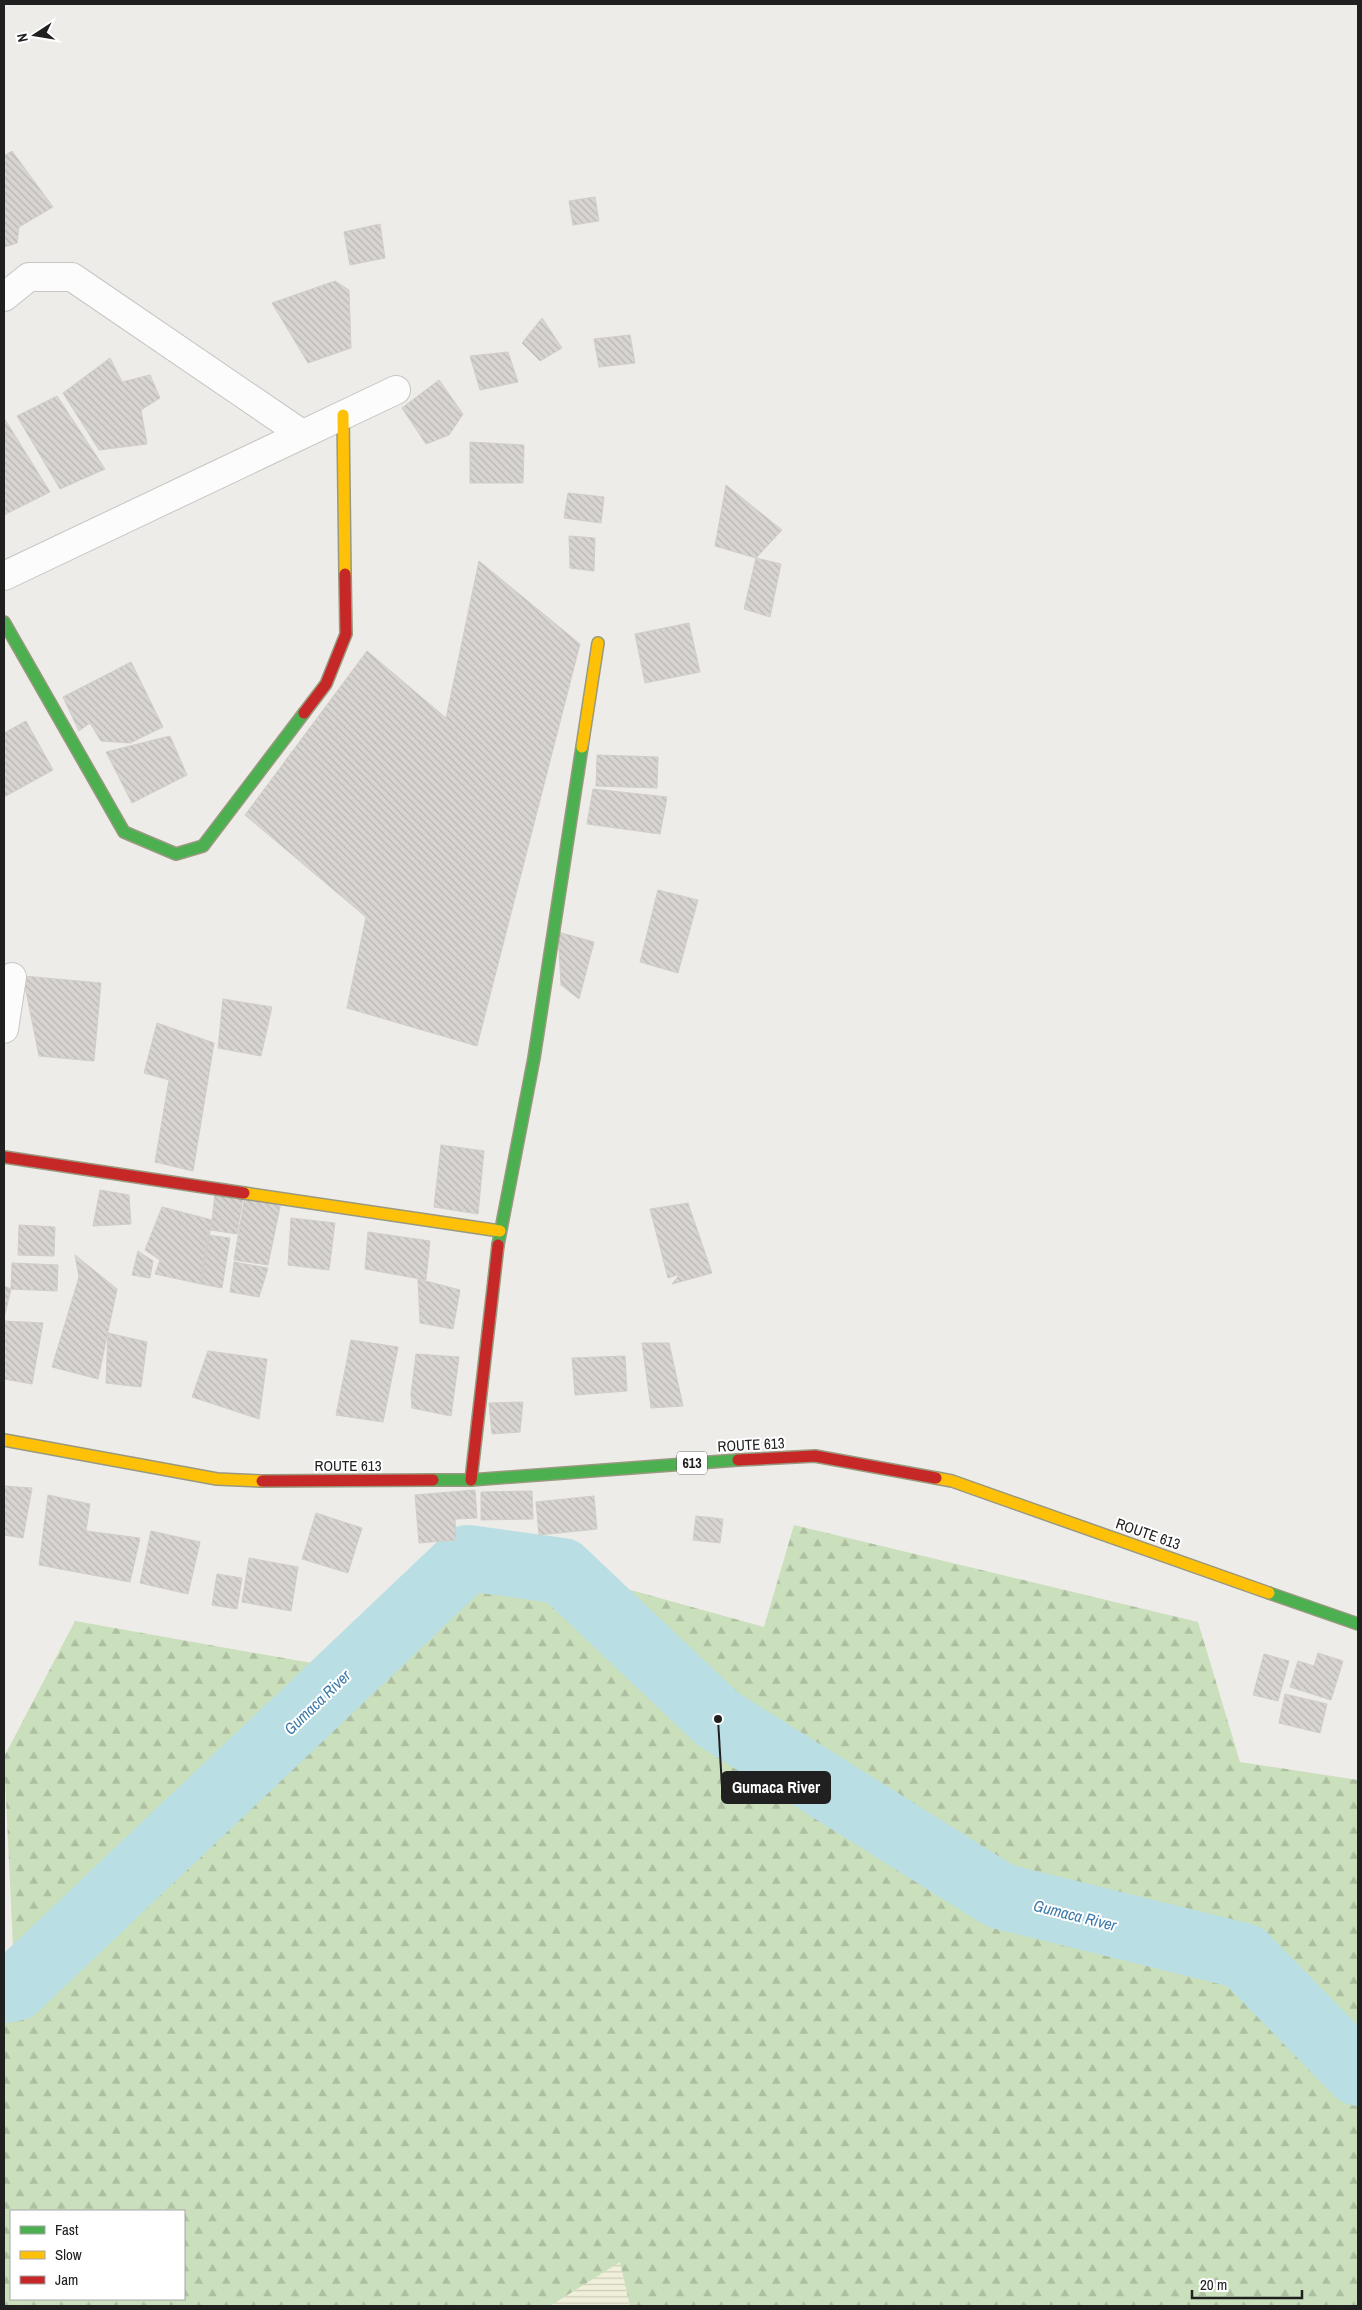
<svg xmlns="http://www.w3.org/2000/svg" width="1362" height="2310" font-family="'Archivo Narrow',sans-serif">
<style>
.farmland{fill:url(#farmland-rules)}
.forest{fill:url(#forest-firs);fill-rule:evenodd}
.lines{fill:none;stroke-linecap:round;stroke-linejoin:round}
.river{stroke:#b9dfe4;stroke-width:66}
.building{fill:url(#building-back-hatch);stroke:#d2cdc9}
.street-casing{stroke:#c7c6c4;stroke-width:30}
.fast-casing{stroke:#99997f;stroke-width:14}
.slow-casing{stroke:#99997f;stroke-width:14}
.jam-casing{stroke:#99997f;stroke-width:14}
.street{stroke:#fcfcfc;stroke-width:28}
.fast{stroke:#4caf50;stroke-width:11}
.slow{stroke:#ffc107;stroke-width:11}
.jam{stroke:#c62828;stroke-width:11}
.labels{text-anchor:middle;stroke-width:4;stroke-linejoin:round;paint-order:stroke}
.shield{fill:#fff;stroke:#636363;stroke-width:1}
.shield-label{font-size:14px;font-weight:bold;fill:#202020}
.street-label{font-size:15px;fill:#202020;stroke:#fff}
.water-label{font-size:16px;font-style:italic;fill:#3d7aa9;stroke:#fff}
.leader{fill:none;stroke:#202020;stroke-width:2}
.callout-dot{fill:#202020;stroke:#fff;stroke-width:2}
.callout{fill:#202020;stroke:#202020;stroke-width:2}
.callout-label{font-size:16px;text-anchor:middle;font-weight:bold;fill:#fff}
</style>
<defs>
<pattern id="farmland-rules" width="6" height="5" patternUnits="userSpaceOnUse" patternTransform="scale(1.25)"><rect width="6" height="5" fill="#f0efda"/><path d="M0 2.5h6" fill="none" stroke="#cecdbb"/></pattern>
<pattern id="forest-firs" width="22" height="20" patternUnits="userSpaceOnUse" patternTransform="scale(1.25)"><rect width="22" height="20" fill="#cadfbb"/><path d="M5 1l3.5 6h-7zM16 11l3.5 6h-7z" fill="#adbfa0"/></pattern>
<pattern id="building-back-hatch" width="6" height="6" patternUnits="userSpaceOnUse" patternTransform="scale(1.25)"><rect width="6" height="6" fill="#d7d4d1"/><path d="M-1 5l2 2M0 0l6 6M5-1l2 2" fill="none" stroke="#b8b6b3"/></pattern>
</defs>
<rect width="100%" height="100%" fill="#eeece8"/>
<path class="farmland" d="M620,2261L630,2306H550Z"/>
<path class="forest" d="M794,1525L1198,1622L1240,1762L1358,1780V2306H630L620,2262L550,2306H4V1990L15,1988L4,1757L75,1621L351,1670L482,1542L562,1571L764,1627ZM11,2211H184V2299H11Z"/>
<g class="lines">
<path class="river" d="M4,1990L15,1988L468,1558L562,1571L718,1719L1000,1896L1244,1956L1358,2073"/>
</g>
<path class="building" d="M12,151L53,207L19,227L17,243L4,247V156Z
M595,197L599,221L573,225L569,201Z
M380,224L385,258L350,265L344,232Z
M335,281L349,290L351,348L308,363L272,303Z
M542,318L562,348L540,361L522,343Z
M630,335L635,363L599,367L594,339Z
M508,352L518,382L480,390L470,356Z
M110,358L122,382L150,375L160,398L141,410L147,444L99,450L63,393Z
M439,380L463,414L449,435L426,444L402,408Z
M57,396L105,469L60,489L17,416Z
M4,418L50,492L4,515Z
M470,442L524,445L523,483H470Z
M726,485L782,530L756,558L715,546Z
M568,493L604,497L601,523L564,518Z
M569,536L595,538L594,571L570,568Z
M756,558L781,564L770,617L744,609Z
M479,561L580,644L477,1046L347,1008L366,917L245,815L367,651L446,718Z
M689,623L700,672L645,683L635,634Z
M131,662L163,727L130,743L101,741L90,723L79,731L63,697Z
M26,721L53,770L4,797V733Z
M170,736L187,775L132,803L106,752Z
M597,755L658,757L657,788L596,786Z
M593,789L667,797L660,834L587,824Z
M658,890L698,900L678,973L640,962Z
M558,932L594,942L579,999L561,985Z
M23,976L101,983L94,1061L39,1056Z
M223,999L272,1007L261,1056L218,1048Z
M157,1023L214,1043L193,1171L155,1162L169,1080L144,1073Z
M441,1145L484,1151L478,1214L434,1207Z
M100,1190L129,1195L131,1224L93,1226Z
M215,1193L243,1197L237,1234L211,1230Z
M245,1196L281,1202L268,1265L234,1260Z
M688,1203L712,1273L672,1284L680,1274L668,1278L650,1209Z
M162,1207L212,1220L201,1284L155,1274L160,1260L145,1250Z
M291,1218L335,1223L329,1270L288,1265Z
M19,1225L55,1227L54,1256L18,1255Z
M368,1232L430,1241L426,1280L365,1269Z
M207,1235L230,1238L222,1288L201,1284Z
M138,1251L153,1261L150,1278L132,1275Z
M75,1255L117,1289L98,1379L52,1367L79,1277Z
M234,1262L268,1268L259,1297L230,1292Z
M12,1263L58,1265L57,1291L11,1289Z
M418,1279L460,1290L453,1329L420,1323Z
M4,1286L11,1289L4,1318Z
M4,1321L43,1323L32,1384L4,1379Z
M108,1333L147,1342L141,1387L106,1383Z
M351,1340L398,1347L383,1422L336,1415Z
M642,1343H669L683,1406L651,1408Z
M208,1351L267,1359L259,1419L192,1397Z
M416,1354L459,1357L451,1416L412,1408L411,1394Z
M625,1356L627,1391L575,1395L572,1358Z
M523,1402L520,1432L492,1434L489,1403Z
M4,1486L32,1488L23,1538L4,1535Z
M475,1490L477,1518L455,1519L456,1540L419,1543L415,1495Z
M532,1491L533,1519L481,1520V1492Z
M48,1495L90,1504L86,1531L140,1538L130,1582L39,1565Z
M594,1496L597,1529L539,1535L536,1502Z
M316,1513L362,1528L348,1573L302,1559Z
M696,1516L723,1519L720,1543L693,1540Z
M151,1531L200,1542L188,1594L140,1583Z
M249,1558L298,1567L291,1611L242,1602Z
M217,1574L242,1578L237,1609L212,1605Z
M1318,1653L1343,1661L1331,1700L1290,1687L1298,1661L1314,1666Z
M1264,1654L1289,1661L1278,1701L1253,1695Z
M1285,1694L1327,1704L1320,1733L1279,1723Z"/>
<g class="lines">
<defs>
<path id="street" d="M4,297L29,277H72L302,434
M4,576L396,390
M4,1029L12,977"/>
<path id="fast" d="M4,622L124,832L176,854L203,846L304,713
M498,1245L534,1058L582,747
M433,1480H471L738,1460
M1269,1593L1358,1624"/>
<path id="slow" d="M343,415L345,574
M582,747L598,643
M244,1193L500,1231
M4,1440L217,1479L262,1481
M936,1478L952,1481L1269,1593"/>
<path id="jam" d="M304,713L326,684L346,634L345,574
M4,1157L244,1193
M738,1460L815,1456L936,1478
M471,1480L498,1245
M262,1481L433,1480"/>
</defs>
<use href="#street" class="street-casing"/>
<use href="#fast" class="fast-casing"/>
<use href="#slow" class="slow-casing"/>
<use href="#jam" class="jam-casing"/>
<use href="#street" class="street"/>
<use href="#fast" class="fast"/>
<use href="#slow" class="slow"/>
<use href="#jam" class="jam"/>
</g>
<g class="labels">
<rect class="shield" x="677" y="1451.5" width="30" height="23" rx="4"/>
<g class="shield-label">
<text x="692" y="1468">613</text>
</g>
<g class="street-label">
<text transform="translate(751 1445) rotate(-3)" y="5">ROUTE 613</text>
<text x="348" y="1471">ROUTE 613</text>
<text transform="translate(1148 1534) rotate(19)" y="5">ROUTE 613</text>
</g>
<g class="water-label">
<text transform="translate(317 1702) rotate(-44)" y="6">Gumaca River</text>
<text transform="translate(1075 1915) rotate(14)" y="6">Gumaca River</text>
</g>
</g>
<path class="leader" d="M718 1719L722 1787"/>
<circle class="callout-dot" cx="718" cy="1719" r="5"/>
<rect class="callout" x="722" y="1772" width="108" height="31" rx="5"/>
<g class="callout-label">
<text x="776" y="1793">Gumaca River</text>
</g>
<rect width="1362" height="2310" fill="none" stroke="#202020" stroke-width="10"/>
<rect x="10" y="2210" width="175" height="90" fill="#ffffff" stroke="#a6a6a6"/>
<rect x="20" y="2226" width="25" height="8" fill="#4caf50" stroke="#a6a6a6"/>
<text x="55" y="2235" font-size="15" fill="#202020">Fast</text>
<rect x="20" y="2251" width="25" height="8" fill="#ffc107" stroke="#a6a6a6"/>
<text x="55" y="2260" font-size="15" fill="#202020">Slow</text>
<rect x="20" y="2276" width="25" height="8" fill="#c62828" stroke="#a6a6a6"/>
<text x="55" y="2285" font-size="15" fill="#202020">Jam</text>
<g transform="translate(35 35) rotate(258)" stroke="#ffffff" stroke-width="4" paint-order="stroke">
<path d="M0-4L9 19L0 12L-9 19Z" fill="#202020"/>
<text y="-8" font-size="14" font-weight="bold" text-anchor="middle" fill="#202020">N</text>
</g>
<path d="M1192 2290v8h110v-8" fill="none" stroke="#202020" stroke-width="2.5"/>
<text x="1200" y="2290" font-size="15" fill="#202020" stroke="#ffffff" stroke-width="4" paint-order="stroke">20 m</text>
</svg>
